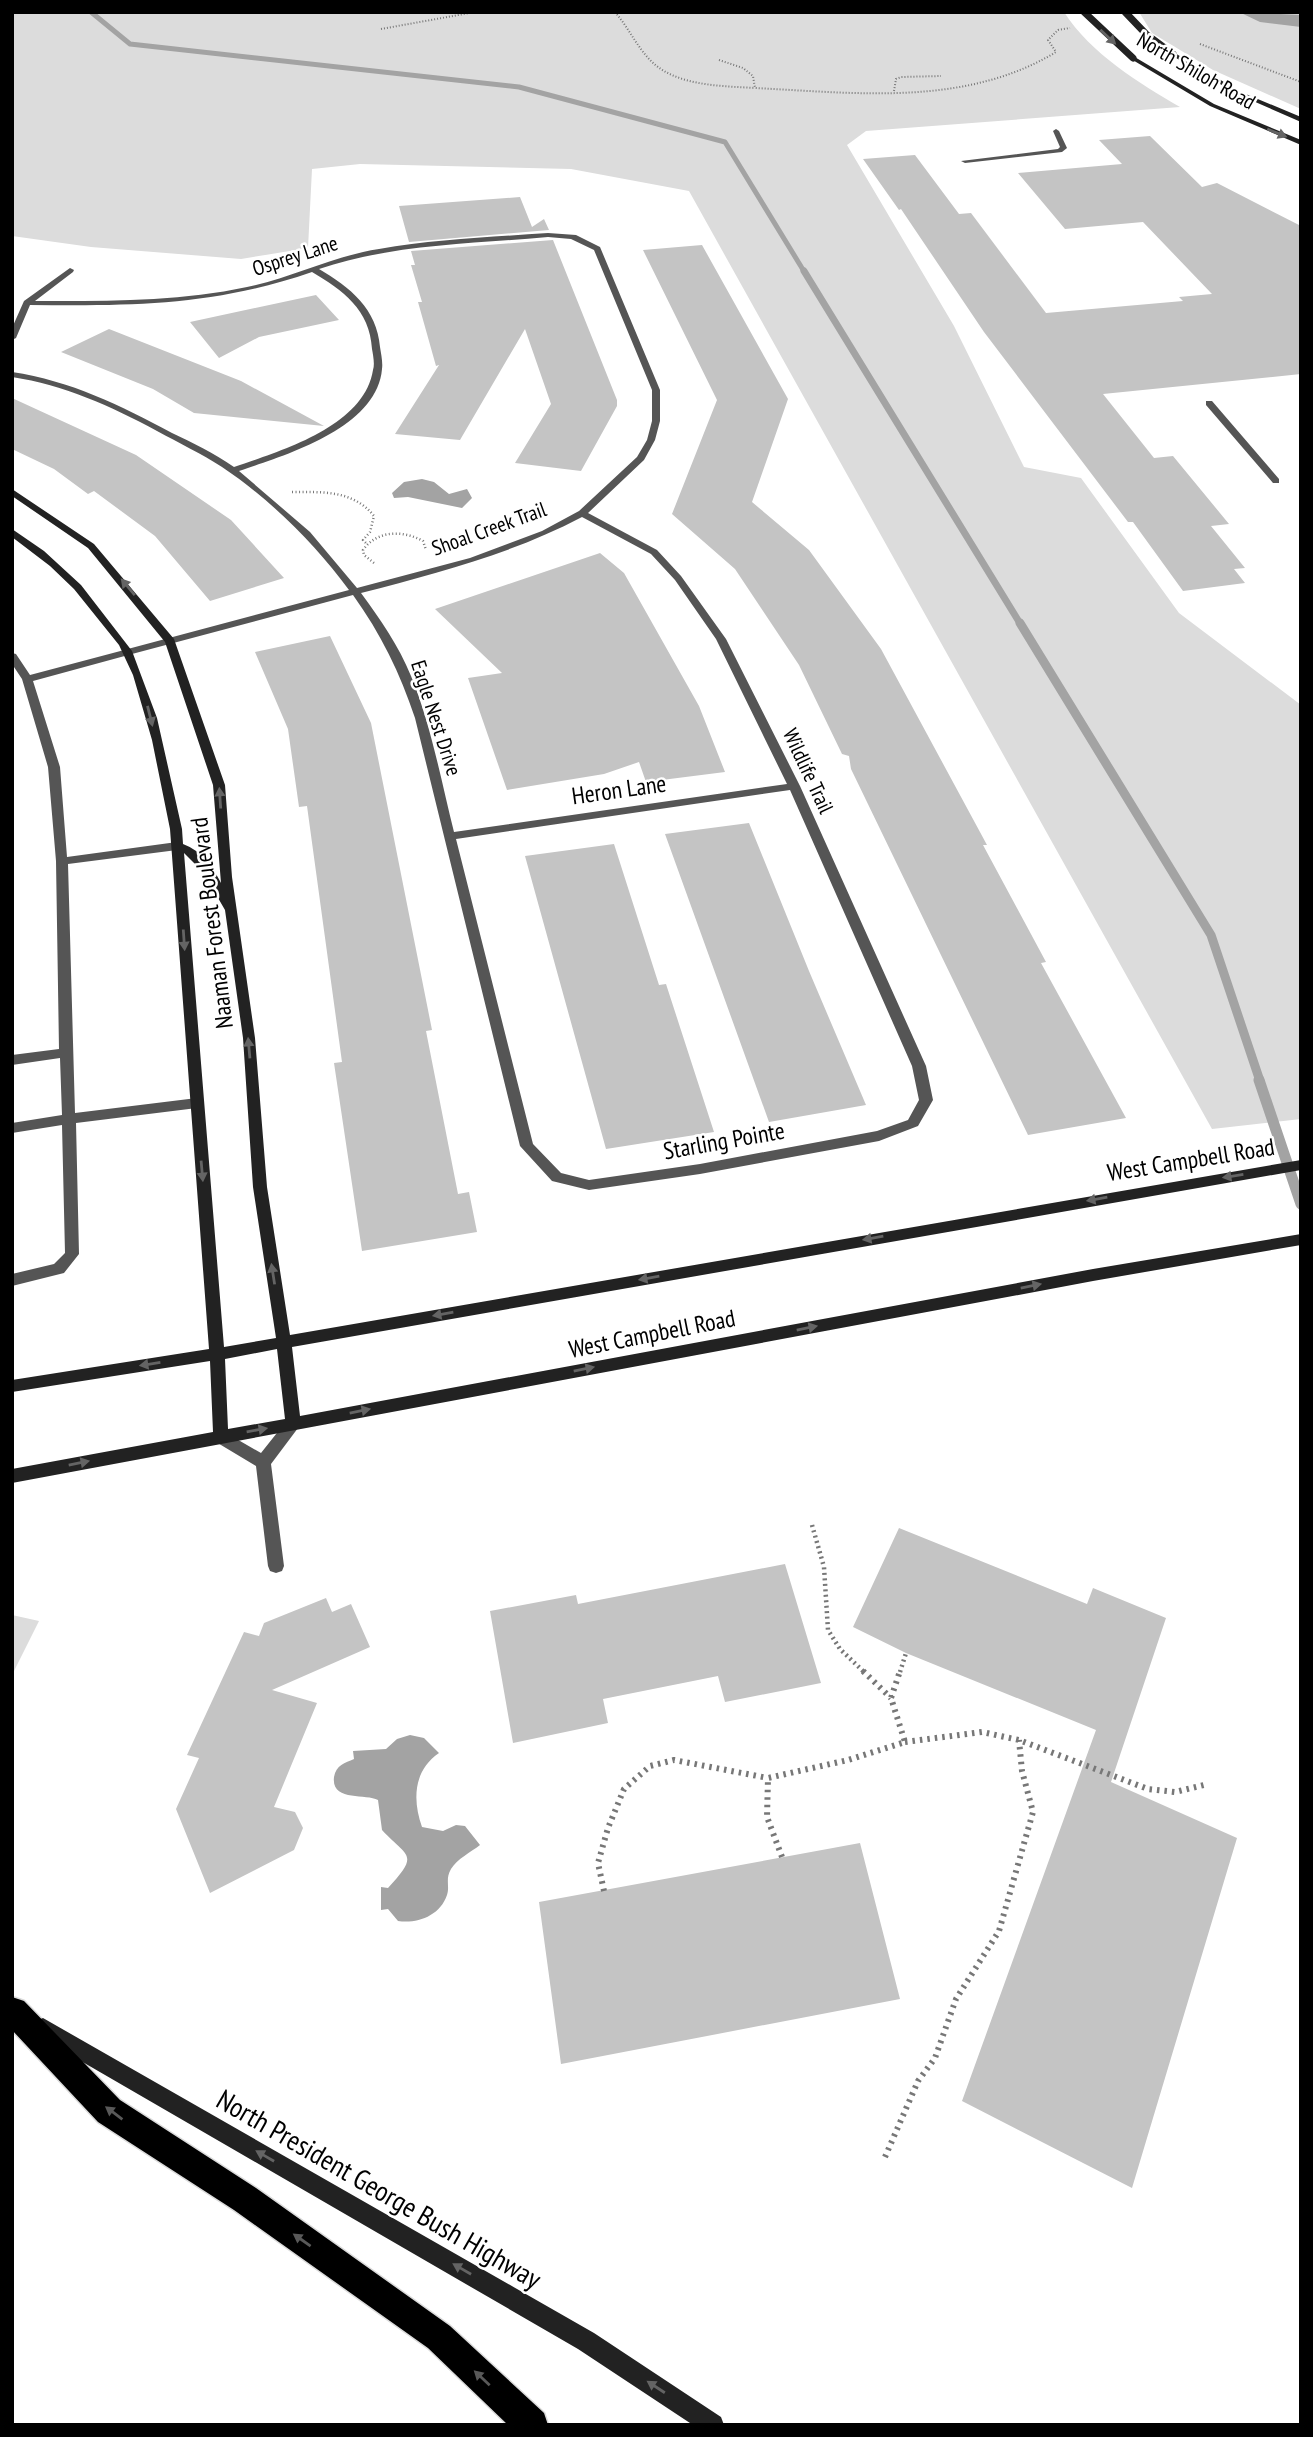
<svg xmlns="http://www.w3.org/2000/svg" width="1313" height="2437" font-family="'PT Sans Narrow',sans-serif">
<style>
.green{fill:#dcdcdc}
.water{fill:#a3a3a3}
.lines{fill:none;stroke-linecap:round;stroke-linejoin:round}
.stream-far3{stroke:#a3a3a3;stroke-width:5}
.stream-far2{stroke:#a3a3a3;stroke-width:7}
.stream-far1{stroke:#a3a3a3;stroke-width:9}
.stream{stroke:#a3a3a3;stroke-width:11}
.building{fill:#c4c4c4}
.highway-casing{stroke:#dbdbdb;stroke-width:3}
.path-far3{stroke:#777;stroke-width:2;stroke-dasharray:1 2;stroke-linecap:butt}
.path-far2{stroke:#777;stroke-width:2.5;stroke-dasharray:1 2.5;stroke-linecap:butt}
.path-far1{stroke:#777;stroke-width:4.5;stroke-dasharray:2 3.5;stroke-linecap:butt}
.path{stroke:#777;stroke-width:6;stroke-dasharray:2.5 5;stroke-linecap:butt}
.lane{fill:#555;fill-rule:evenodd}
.street{fill:#555;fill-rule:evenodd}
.secondary{fill:#222;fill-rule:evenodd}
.highway{fill:#000;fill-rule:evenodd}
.secondary-bridge{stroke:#222;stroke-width:7}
.oneway{fill:#646464}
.oneway2{fill:#595959}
.labels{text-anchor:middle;stroke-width:5;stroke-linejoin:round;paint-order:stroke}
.far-street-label{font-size:21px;fill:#000;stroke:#fff}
.street-label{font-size:24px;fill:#000;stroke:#fff}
.near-street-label{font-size:28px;fill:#000;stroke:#fff}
</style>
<rect width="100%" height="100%" fill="#fff"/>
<path class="green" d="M12,12H1064C1091,54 1139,83 1180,107L866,131L847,145L954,326L1024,467L1081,478L1179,613L1301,705V1119L1212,1129L689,191L571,169L360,164L312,169L308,248L241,259L91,247L12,236Z
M1139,12H1301V109L1213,70L1152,33Z
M12,1615L39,1621L12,1675Z"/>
<path class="water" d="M1239,12L1301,15V27L1260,22Z
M422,479L434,482L449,494L467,489L472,498L462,508L408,497L394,498L392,493L404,482Z
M410,1735L424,1738L439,1753C414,1770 412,1799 422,1827L443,1831L456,1825L465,1826L480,1845C471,1852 457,1859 451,1869C445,1879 450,1886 447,1895C440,1916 417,1924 398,1921L388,1909L381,1910V1887L388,1888C420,1853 408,1858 382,1830L378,1800C366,1793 331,1802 334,1777C336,1765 345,1763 354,1759L353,1751L386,1749L397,1739Z"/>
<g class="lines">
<path class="stream-far3" d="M91,12L130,44L519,87L725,142L805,273"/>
<path class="stream-far2" d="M804,271L1021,625"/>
<path class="stream-far1" d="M1020,623L1211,935L1260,1081"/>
<path class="stream" d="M1259,1080L1301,1204"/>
</g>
<path class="building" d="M1150,136L1202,187L1217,183L1301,226V374L1103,394L1154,458L1173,456L1229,524L1211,526L1245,568L1234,569L1245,583L1183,591L1133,522H1128L984,332L901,209L899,210L863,159L915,155L959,214L971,213L1046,313L1183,301L1179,297L1212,294L1143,222L1065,229L1018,173L1122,164L1099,140Z
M520,197L532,227L544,219L549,230L409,242L399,206Z
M553,240L617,400V406L581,471L515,463L551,404L525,329L460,440L395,434L439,365L436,366L418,302H422L411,265H415L411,251Z
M702,245L788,399L752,502L809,550L881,649L987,845H983L1046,962L1041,963L1126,1118L1028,1135L851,769L849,756L842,754L799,665L735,569L672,514L717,400L643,250Z
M316,295L339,320L259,337L219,358L190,322Z
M109,329L241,381L324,426L194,413L153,389L61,352Z
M12,398L136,455L231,520L284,578L210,601L155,536L94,491L88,494L54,469L12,449Z
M600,553L624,573L699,706L725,772L646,782L639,762L604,774L507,790L468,678L502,673L435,609Z
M330,636L371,723L432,1030L426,1031L458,1194L469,1192L477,1232L362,1251L334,1063L342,1062L307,806L299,807L288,729L255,652Z
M749,823L809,971L866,1105L769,1122L665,834Z
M614,844L659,985L666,984L714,1132L606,1149L525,856Z
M899,1528L1087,1604L1093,1588L1166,1618L1111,1782L1237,1838L1132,2188L962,2101L1096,1730L906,1653L853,1627Z
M785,1564L821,1683L725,1702L718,1676L603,1699L608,1723L513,1743L490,1611L576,1595L578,1604Z
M326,1598L332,1612L351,1604L370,1647L272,1690L317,1703L274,1807L295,1812L303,1828L294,1850L210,1893L176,1809L199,1758L187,1755L244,1632L259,1636L264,1623Z
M860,1843L900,1999L561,2064L539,1902Z"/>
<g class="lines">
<defs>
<path id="highway" d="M12,1997L24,2001L120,2100L256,2188L450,2326L544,2413L548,2425H508L428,2348L234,2210L98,2122L12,2030Z"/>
</defs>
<use href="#highway" class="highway-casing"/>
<path class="path-far3" d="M615,12C628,27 637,47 651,61C676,86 721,86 755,88
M381,29L475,12
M1200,44L1301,82
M719,60L743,68L753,76L755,88C857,93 965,107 1056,52L1048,40L1058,30L1070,28
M894,91L896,79L901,77L941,76"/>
<path class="path-far2" d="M292,492C323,492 353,490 374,516L370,532L363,540L367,544
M374,563L364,555L363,550C377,530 403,530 423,541L426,550"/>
<path class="path-far1" d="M812,1525L824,1567L828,1630L840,1649L864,1672
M900,1672L906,1653"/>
<path class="path" d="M863,1671L891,1698
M905,1742L982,1732L1019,1740L1148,1789L1175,1792L1204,1785
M782,1857L767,1817L768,1778L848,1760L905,1742L891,1698L900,1671
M604,1891L598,1863L608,1828L624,1789L650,1766L674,1760L768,1778
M885,2157L918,2081L935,2058L956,1999L999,1931L1033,1812L1022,1771L1019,1740"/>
<path class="lane" d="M1056,129L1059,131L1067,148L1062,152L965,163L961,161L1058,149L1060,147L1053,131Z
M1206,401H1212L1279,479V483H1273L1206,405Z
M128,649L133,652L132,654L33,681L60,767L67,857L177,842L183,846L177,850L68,864L75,1113L197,1098L204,1103L197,1108L76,1123L79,1254L64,1273L12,1286V1274L54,1264L65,1253L62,1125L12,1133V1123L62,1115L60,1058L12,1065V1055L59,1049L56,861L48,767L22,679L12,664V653L16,654L30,675Z
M293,1418L298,1419L301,1424L271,1464L284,1566L282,1571L276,1573L270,1571L268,1566L256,1466L216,1442L213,1437L216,1432L221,1430L261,1453L288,1419Z"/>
<path class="street" d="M548,233L576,235L600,247L660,390V421L655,440L644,460L588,513L657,550L681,576L726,639L800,786L926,1066L933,1100L918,1126L879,1141L700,1174L589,1190L552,1181L520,1146L415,718C400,673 381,634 353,595L132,654H124V650L349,590C315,544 270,499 222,467C202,454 179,443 157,431C111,406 64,385 12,377V372C71,381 120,405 172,433C193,443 214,453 234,467C280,451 364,427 373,370C375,364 373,355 372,349C370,310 343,290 312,272C214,306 132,306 30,305L16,338L12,340V328L24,301L70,268L74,270L73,272L35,301C106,301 177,302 247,287C292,278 333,256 379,249C435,239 492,237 548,233ZM548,237L571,239L594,250L652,390V421L647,440L637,457L579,511L542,531L470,558L357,588L310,532L239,471C286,455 377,428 382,369C383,362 381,354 380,347C377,309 350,287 319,269C393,244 471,244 548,237ZM582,517L651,554L675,580L716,639L787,784L454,832C441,780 431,725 411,676C399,646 380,619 361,593C437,573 512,554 582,517ZM790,790L912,1066L919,1100L908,1120L877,1131L700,1164L589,1180L561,1173L533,1144L456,839Z"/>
<path class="secondary" d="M1173,52L1241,92L1301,117V122L1237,94L1171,55Z
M1133,56L1214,104L1301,140V145L1210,106L1131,59Z
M12,489L94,544L174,639L225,785L232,877L255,1038L267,1187L290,1335L1301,1160V1170L292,1347L300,1416L1093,1269L1301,1234V1245L1093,1281L12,1483V1469L213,1432L210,1361L12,1392V1380L209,1349L170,829L152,740L133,675L119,645L74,589L50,566L12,537V529L44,551L81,585L132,651L157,718L182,829L183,844C202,851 212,866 221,883L213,785L165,642L88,548L12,496ZM184,853L203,872L225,910L243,1038L253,1187L276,1338L224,1347ZM277,1349L285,1419L228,1429L225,1359Z
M43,2018L594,2333L721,2417L724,2425H693L578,2349L36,2035L33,2028L36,2021Z"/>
<use href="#highway" class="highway"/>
<path class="secondary-bridge" d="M1084,12L1133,58
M1125,12L1146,34L1173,54"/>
</g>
<defs><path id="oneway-solid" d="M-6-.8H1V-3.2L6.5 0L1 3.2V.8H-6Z" transform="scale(1.75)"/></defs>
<g class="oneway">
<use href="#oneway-solid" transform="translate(1108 37) rotate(43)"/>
<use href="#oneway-solid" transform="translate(1277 133) rotate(22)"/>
<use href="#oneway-solid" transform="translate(128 587) rotate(-130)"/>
<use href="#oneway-solid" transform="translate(150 716) rotate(76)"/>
<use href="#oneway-solid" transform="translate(220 798) rotate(-94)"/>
<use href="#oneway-solid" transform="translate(184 940) rotate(86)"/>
<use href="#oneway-solid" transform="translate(249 1048) rotate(-95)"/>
<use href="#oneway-solid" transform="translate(202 1171) rotate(85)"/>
<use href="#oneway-solid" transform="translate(1233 1176) rotate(171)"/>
<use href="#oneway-solid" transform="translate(1097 1199) rotate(170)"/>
<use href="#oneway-solid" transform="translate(873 1238) rotate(170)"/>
<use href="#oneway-solid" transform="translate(273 1274) rotate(-99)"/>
<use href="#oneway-solid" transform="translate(649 1278) rotate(170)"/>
<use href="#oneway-solid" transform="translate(1031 1286) rotate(-11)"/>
<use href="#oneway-solid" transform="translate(443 1314) rotate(170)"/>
<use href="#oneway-solid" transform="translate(807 1328) rotate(-11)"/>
<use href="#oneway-solid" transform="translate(150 1364) rotate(171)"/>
<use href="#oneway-solid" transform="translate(584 1369) rotate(-11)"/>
<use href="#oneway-solid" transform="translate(360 1411) rotate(-11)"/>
<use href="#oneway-solid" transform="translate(257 1430) rotate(-10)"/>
<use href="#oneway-solid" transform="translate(79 1463) rotate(-11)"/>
<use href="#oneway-solid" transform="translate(265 2156) rotate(-150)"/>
<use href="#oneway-solid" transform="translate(462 2269) rotate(-150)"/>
<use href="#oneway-solid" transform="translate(656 2387) rotate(-147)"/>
</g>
<g class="oneway2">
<use href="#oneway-solid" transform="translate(114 2113) rotate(-143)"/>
<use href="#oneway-solid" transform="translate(302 2240) rotate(-145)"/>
<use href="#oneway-solid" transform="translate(482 2378) rotate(-137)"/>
</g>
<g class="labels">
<g class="far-street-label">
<text transform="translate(1196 71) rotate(30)" y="7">North Shiloh Road</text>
<text transform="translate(295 256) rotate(-18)" y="7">Osprey Lane</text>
<text transform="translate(489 529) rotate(-20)" y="7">Shoal Creek Trail</text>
<text transform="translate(436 718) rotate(72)" y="7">Eagle Nest Drive</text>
<text transform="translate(808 771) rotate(65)" y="7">Wildlife Trail</text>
</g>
<g class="street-label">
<text transform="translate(619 790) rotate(-8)" y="8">Heron Lane</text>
<text transform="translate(212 923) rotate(-97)" y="8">Naaman Forest Boulevard</text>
<text transform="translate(724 1141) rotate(-10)" y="8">Starling Pointe</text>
<text transform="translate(1191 1160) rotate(-9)" y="8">West Campbell Road</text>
<text transform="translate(652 1334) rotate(-11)" y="8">West Campbell Road</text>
</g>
<g class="near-street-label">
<text transform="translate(379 2189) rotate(30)" y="10">North President George Bush Highway</text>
</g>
</g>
<rect width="1313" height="2437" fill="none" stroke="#000000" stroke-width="28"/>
</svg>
